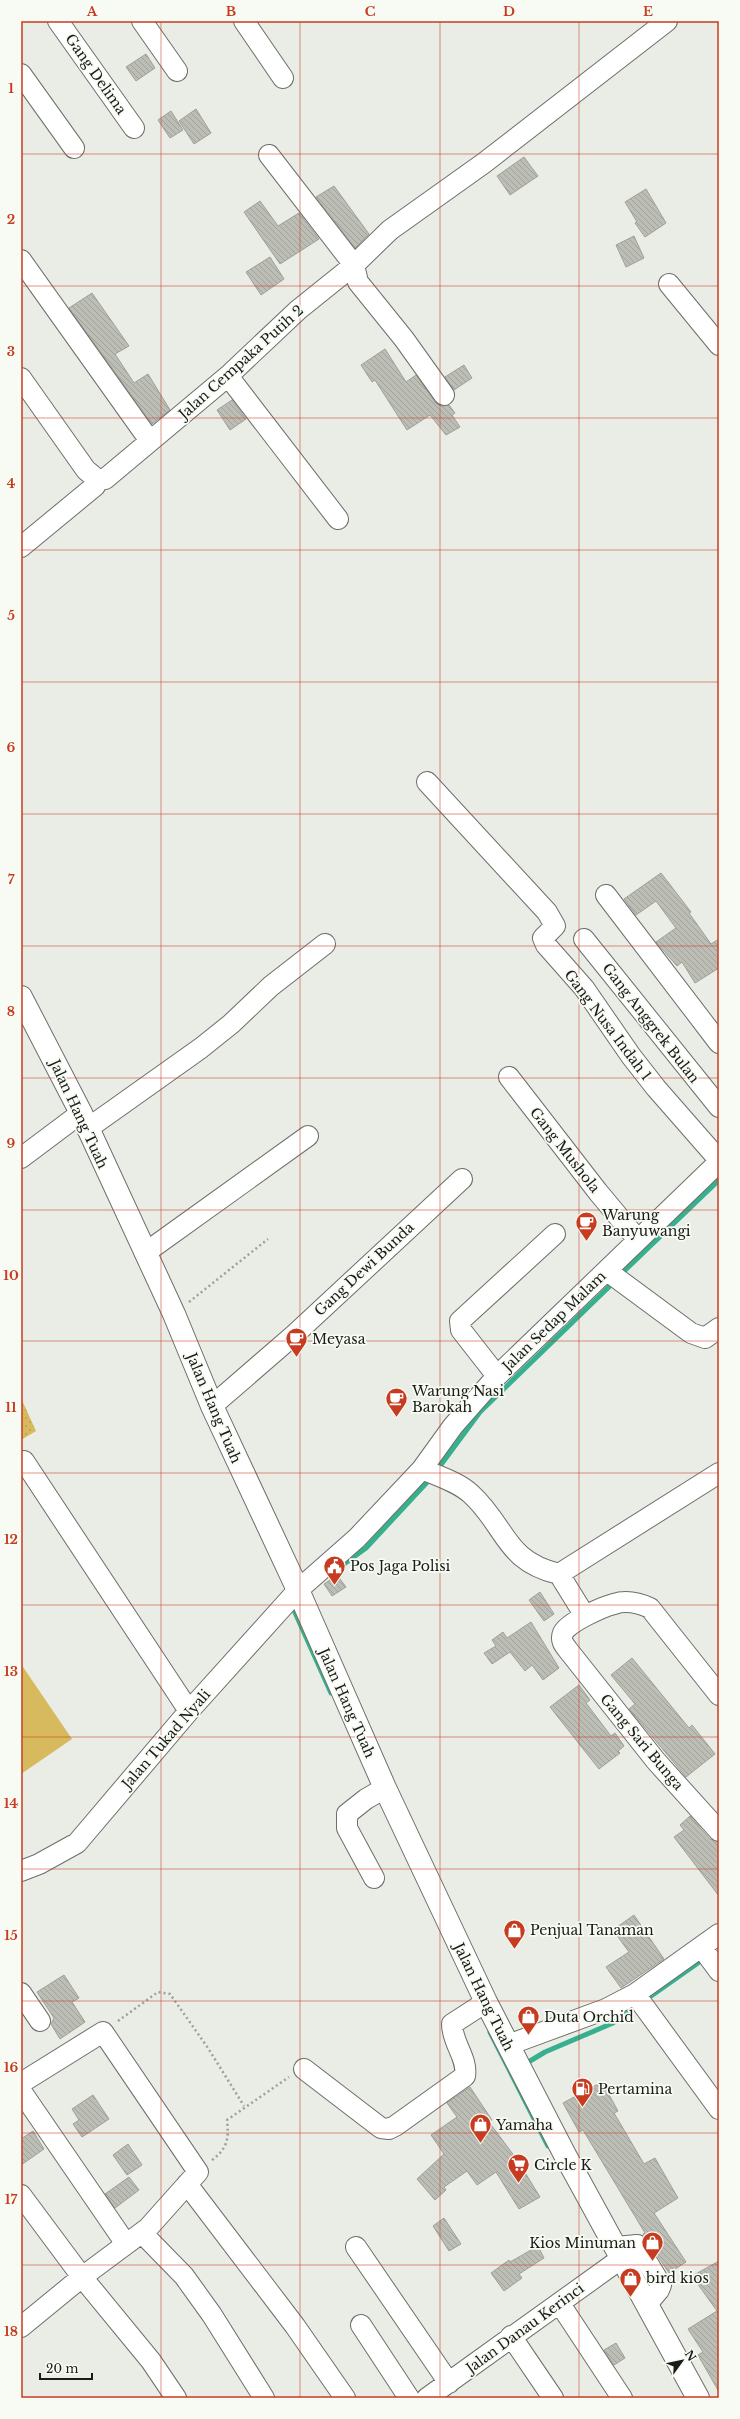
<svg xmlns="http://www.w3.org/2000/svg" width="740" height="2419" font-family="'Libre Baskerville',serif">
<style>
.green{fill:url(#green-dots)}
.pitch{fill:#d8ba5e}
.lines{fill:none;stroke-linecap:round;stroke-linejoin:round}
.stream{stroke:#36b08e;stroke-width:5}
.building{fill:url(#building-back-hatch);stroke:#9fa098}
.minor-casing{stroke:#6c6f69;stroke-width:22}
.major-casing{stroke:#6c6f69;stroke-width:24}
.path{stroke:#9da09b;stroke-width:2.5;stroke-dasharray:2 3;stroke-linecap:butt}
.minor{stroke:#fff;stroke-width:20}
.major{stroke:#fff;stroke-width:22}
.grid{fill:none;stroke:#c73c20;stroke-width:1;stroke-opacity:0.55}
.labels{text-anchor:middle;stroke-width:3.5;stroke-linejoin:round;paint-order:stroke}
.street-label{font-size:14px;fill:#191b18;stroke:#f7fbf3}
.poi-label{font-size:14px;fill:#191b18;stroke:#f7fbf3;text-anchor:start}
.neatline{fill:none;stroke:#c73c20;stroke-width:1.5}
.grid-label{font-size:13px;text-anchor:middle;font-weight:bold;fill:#c73c20}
</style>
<defs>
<pattern id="green-dots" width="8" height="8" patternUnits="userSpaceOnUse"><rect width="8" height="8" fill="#d8ba5e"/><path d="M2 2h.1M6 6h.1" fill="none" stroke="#b99f51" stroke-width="1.8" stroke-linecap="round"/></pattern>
<pattern id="building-back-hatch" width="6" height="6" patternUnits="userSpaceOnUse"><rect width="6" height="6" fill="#bcbdb5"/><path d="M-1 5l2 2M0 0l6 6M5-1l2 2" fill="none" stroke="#a1a29b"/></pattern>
</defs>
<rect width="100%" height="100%" fill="#e9ede6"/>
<path class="green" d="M21,1398L36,1431L21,1440Z"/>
<path class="pitch" d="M21,1664L72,1739L21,1774Z"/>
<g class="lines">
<path class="stream" d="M620,1275L719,1180
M437,1470L480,1412L615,1281
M329,1575L366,1548L431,1478
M293,1608L331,1693
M644,2001L705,1958
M490,2032L548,2146
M525,2064L545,2052L613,2023L638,2005"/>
</g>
<path class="building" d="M146,54L155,68L136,81L126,67Z
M196,109L211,133L194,144L179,121Z
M171,111L183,130L170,138L158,120Z
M524,157L538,176L510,195L497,176Z
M334,186L369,234L355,248L316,197Z
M646,189L666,223L645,237L635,223L637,222L625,202Z
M260,201L278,226L299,213L319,239L280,264L244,212Z
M634,236L644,258L626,267L616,245Z
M270,257L284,279L261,295L246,272Z
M92,293L129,346L115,354L134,383L148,374L170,410L152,424L69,308Z
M385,349L406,382L416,375L435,402L440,406L449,405L455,413L452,415L460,427L446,435L430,415L407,430L375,380L372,382L361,365Z
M464,365L472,378L454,390L445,377Z
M232,400L246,419L230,430L217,410Z
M661,873L691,912L689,913L711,944L719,939V968L695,983L682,962L677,966L656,942L676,928L656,901L636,915L624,899Z
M337,1575L346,1587L332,1596L324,1584Z
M540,1592L554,1614L544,1621L529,1600Z
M531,1622L559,1668L543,1680L532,1665L525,1671L510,1652L492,1664L484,1653L496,1646L492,1640L503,1632L507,1638Z
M632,1658L689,1728L692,1725L715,1754L686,1777L629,1709L635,1704L611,1675Z
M579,1685L590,1700L586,1703L611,1736L615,1733L624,1746L618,1751L620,1753L599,1769L550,1707Z
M690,1816L710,1839L719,1842V1896L674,1837L684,1830L680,1825Z
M634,1915L664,1959L621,1988L606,1967L629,1952L613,1930Z
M64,1975L79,1998L72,2002L85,2022L60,2039L51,2024L54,2018L37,1992Z
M602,2082L618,2111L614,2113L644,2164L655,2158L678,2198L654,2213L686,2262L669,2273L643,2234L645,2233L583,2130L579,2132L563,2103Z
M470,2087L492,2120L489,2122L518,2161L540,2197L519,2209L496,2172L477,2185L467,2171L444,2187L446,2190L435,2200L417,2179L444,2154L431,2135L457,2117L447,2103Z
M93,2095L109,2119L82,2137L73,2124L79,2120L72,2109Z
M33,2131L44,2149L21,2165V2139Z
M128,2144L142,2165L127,2175L113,2155Z
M129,2177L139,2190L115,2208L105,2194Z
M444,2218L461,2244L449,2251L433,2226Z
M538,2246L544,2258L519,2274L522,2278L504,2291L491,2273L509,2260L510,2262Z
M719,2261V2392L698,2355L703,2352L688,2329L717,2311L692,2276Z
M616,2343L625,2358L614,2365L604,2350Z"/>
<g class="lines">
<defs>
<path id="minor" d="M58,21L134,128
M142,21L177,71
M244,21L283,78
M21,74L74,148
M269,155L354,265L358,282L404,339L444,395
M21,260L150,441
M669,284L719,345
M228,376L338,519
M21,378L86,470L98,480L105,479L228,376L298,310L354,265L390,230L484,163L667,21
M21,547L95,486L98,480
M427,782L547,912L555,926L543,938L546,945L584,988L631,1056L656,1088L719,1160
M606,895L719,1043
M584,939L719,1107
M509,1077L598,1192L638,1240
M87,1129L201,1048L231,1024L271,986L325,944
M21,1158L81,1113
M145,1253L308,1136
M607,1271L691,1333L705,1338L719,1328
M497,1376L461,1330L460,1321L555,1234
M212,1406L294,1335L462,1179
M24,1461L189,1711
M422,1469C438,1476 458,1482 471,1494C507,1527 504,1561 559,1574L719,1473
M559,1574L585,1616
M719,1695L650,1608C639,1603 626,1600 614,1604C602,1607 567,1623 563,1633C560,1640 564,1645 568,1650L656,1761L719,1831
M21,1871L39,1864L77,1843L189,1711L298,1590L357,1538L422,1469L453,1426L497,1376L719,1162
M374,1878L347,1828V1814L366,1799L385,1788
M702,1948L719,1971
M21,1993L40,2021
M635,1994L719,2109
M508,2045L606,2009L635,1994L719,1934
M304,2069L381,2128L389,2129L395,2126L465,2076C468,2058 452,2043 452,2024L486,2002
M21,2083L103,2032L198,2172L148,2228L82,2277L21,2327
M21,2091L126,2244
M187,2184L295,2326L345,2398
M21,2195L82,2277L151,2361L176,2398
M142,2233L184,2276L212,2315L264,2398
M356,2247L449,2383
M616,2247L637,2245L661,2285L659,2290L647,2304
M560,2304L622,2398
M361,2325L409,2398
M511,2336L553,2398
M427,2398L622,2258"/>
<path id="major" d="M21,997L81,1113L174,1314L212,1406L298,1590L385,1788L486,2002L565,2155L698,2398"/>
</defs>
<use href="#minor" class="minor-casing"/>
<use href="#major" class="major-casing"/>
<path class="path" d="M189,1302L268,1239
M118,2021L158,1992L170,1994L208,2048L244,2106
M212,2160C228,2148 229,2138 227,2120L289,2077"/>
<use href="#minor" class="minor"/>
<use href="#major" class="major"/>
</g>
<path class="grid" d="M161,21V2398M300,21V2398M440,21V2398M579,21V2398M21,154H719M21,286H719M21,418H719M21,550H719M21,682H719M21,814H719M21,946H719M21,1078H719M21,1210H719M21,1341H719M21,1473H719M21,1605H719M21,1737H719M21,1869H719M21,2001H719M21,2133H719M21,2265H719"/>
<defs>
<symbol id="cafe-pin" viewBox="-11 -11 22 30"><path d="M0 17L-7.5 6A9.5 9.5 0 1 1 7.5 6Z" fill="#c73c20" stroke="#f7fbf3"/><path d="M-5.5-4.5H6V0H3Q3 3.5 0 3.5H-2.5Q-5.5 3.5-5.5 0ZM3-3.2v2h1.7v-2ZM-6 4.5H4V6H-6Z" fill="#fff"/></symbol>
<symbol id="civic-pin" viewBox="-11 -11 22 30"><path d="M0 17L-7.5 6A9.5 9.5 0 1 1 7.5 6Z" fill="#c73c20" stroke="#f7fbf3"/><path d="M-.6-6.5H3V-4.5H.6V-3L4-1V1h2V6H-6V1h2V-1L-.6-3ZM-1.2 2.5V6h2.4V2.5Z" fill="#fff"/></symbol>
<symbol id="shop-pin" viewBox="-11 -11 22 30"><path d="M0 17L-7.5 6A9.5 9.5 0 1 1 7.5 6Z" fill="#c73c20" stroke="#f7fbf3"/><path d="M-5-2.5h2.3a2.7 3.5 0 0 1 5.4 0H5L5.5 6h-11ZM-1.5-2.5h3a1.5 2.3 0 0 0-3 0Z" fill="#fff"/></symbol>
<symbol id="fuel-pin" viewBox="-11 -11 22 30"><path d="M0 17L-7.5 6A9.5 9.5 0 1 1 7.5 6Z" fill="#c73c20" stroke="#f7fbf3"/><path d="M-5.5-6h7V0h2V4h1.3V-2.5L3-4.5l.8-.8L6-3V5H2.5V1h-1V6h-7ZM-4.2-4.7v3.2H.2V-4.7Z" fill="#fff"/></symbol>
<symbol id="supermarket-pin" viewBox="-11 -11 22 30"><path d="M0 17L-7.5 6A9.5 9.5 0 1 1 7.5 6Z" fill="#c73c20" stroke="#f7fbf3"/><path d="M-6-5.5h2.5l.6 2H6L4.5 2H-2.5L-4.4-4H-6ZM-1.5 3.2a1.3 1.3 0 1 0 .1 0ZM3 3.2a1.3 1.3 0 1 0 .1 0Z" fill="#fff"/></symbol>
</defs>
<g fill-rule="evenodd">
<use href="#cafe-pin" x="574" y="1210" width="25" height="34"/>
<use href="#cafe-pin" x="284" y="1326" width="25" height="34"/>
<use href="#cafe-pin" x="384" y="1386" width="25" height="34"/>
<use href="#civic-pin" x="322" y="1554" width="25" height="34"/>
<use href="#shop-pin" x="502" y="1918" width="25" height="34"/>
<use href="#shop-pin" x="516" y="2004" width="25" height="34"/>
<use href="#fuel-pin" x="570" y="2076" width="25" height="34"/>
<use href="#shop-pin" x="468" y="2112" width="25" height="34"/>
<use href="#supermarket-pin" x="506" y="2152" width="25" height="34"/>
<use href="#shop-pin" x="640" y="2230" width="25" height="34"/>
<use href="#shop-pin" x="618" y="2266" width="25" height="34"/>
</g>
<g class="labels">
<g class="street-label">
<text transform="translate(96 74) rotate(55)" y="5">Gang Delima</text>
<text transform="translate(241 362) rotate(-42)" y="5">Jalan Cempaka Putih 2</text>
<text transform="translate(651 1023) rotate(52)" y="5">Gang Anggrek Bulan</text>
<text transform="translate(608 1025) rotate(53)" y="5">Gang Nusa Indah 1</text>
<text transform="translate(79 1114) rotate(65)" y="5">Jalan Hang Tuah</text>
<text transform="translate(565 1150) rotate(52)" y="5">Gang Mushola</text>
<text transform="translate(364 1269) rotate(-43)" y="5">Gang Dewi Bunda</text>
<text transform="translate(554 1321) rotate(-44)" y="5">Jalan Sedap Malam</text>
<text transform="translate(214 1408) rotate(67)" y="5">Jalan Hang Tuah</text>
<text transform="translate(347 1703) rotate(66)" y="5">Jalan Hang Tuah</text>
<text transform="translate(166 1739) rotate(-49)" y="5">Jalan Tukad Nyali</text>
<text transform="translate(642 1742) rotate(50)" y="5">Gang Sari Bunga</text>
<text transform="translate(484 1997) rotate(64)" y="5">Jalan Hang Tuah</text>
<text transform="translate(525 2328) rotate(-36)" y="5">Jalan Danau Kerinci</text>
</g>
<g class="poi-label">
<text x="602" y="1220">Warung<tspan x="602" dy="16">Banyuwangi</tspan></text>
<text x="312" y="1344">Meyasa</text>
<text x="412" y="1396">Warung Nasi<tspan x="412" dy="16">Barokah</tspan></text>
<text x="350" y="1571">Pos Jaga Polisi</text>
<text x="530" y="1935">Penjual Tanaman</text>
<text x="544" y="2022">Duta Orchid</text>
<text x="598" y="2094">Pertamina</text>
<text x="496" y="2130">Yamaha</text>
<text x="534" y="2170">Circle K</text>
<text x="636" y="2248" text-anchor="end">Kios Minuman</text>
<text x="646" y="2283">bird kios</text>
</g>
</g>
<rect width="740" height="2419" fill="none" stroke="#f7fbf3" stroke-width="44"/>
<g transform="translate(682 2361) rotate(57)" stroke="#f7fbf3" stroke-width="3" paint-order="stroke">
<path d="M0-3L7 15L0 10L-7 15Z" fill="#191b18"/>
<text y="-6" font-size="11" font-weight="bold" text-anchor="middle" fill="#191b18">N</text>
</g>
<path d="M40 2373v6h52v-6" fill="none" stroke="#191b18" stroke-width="2"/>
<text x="46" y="2373" font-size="12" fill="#191b18" stroke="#f7fbf3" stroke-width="3" paint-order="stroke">20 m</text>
<rect x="22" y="22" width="696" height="2375" class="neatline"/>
<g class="grid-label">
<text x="92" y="16">A</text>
<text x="231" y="16">B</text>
<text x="370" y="16">C</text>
<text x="509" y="16">D</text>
<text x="648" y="16">E</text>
<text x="11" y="93">1</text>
<text x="11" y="224">2</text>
<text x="11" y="356">3</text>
<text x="11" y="488">4</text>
<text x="11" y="620">5</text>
<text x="11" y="752">6</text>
<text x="11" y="884">7</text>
<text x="11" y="1016">8</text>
<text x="11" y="1148">9</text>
<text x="11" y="1280">10</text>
<text x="11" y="1412">11</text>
<text x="11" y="1544">12</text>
<text x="11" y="1676">13</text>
<text x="11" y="1808">14</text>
<text x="11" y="1940">15</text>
<text x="11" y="2072">16</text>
<text x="11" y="2204">17</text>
<text x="11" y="2336">18</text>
</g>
</svg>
